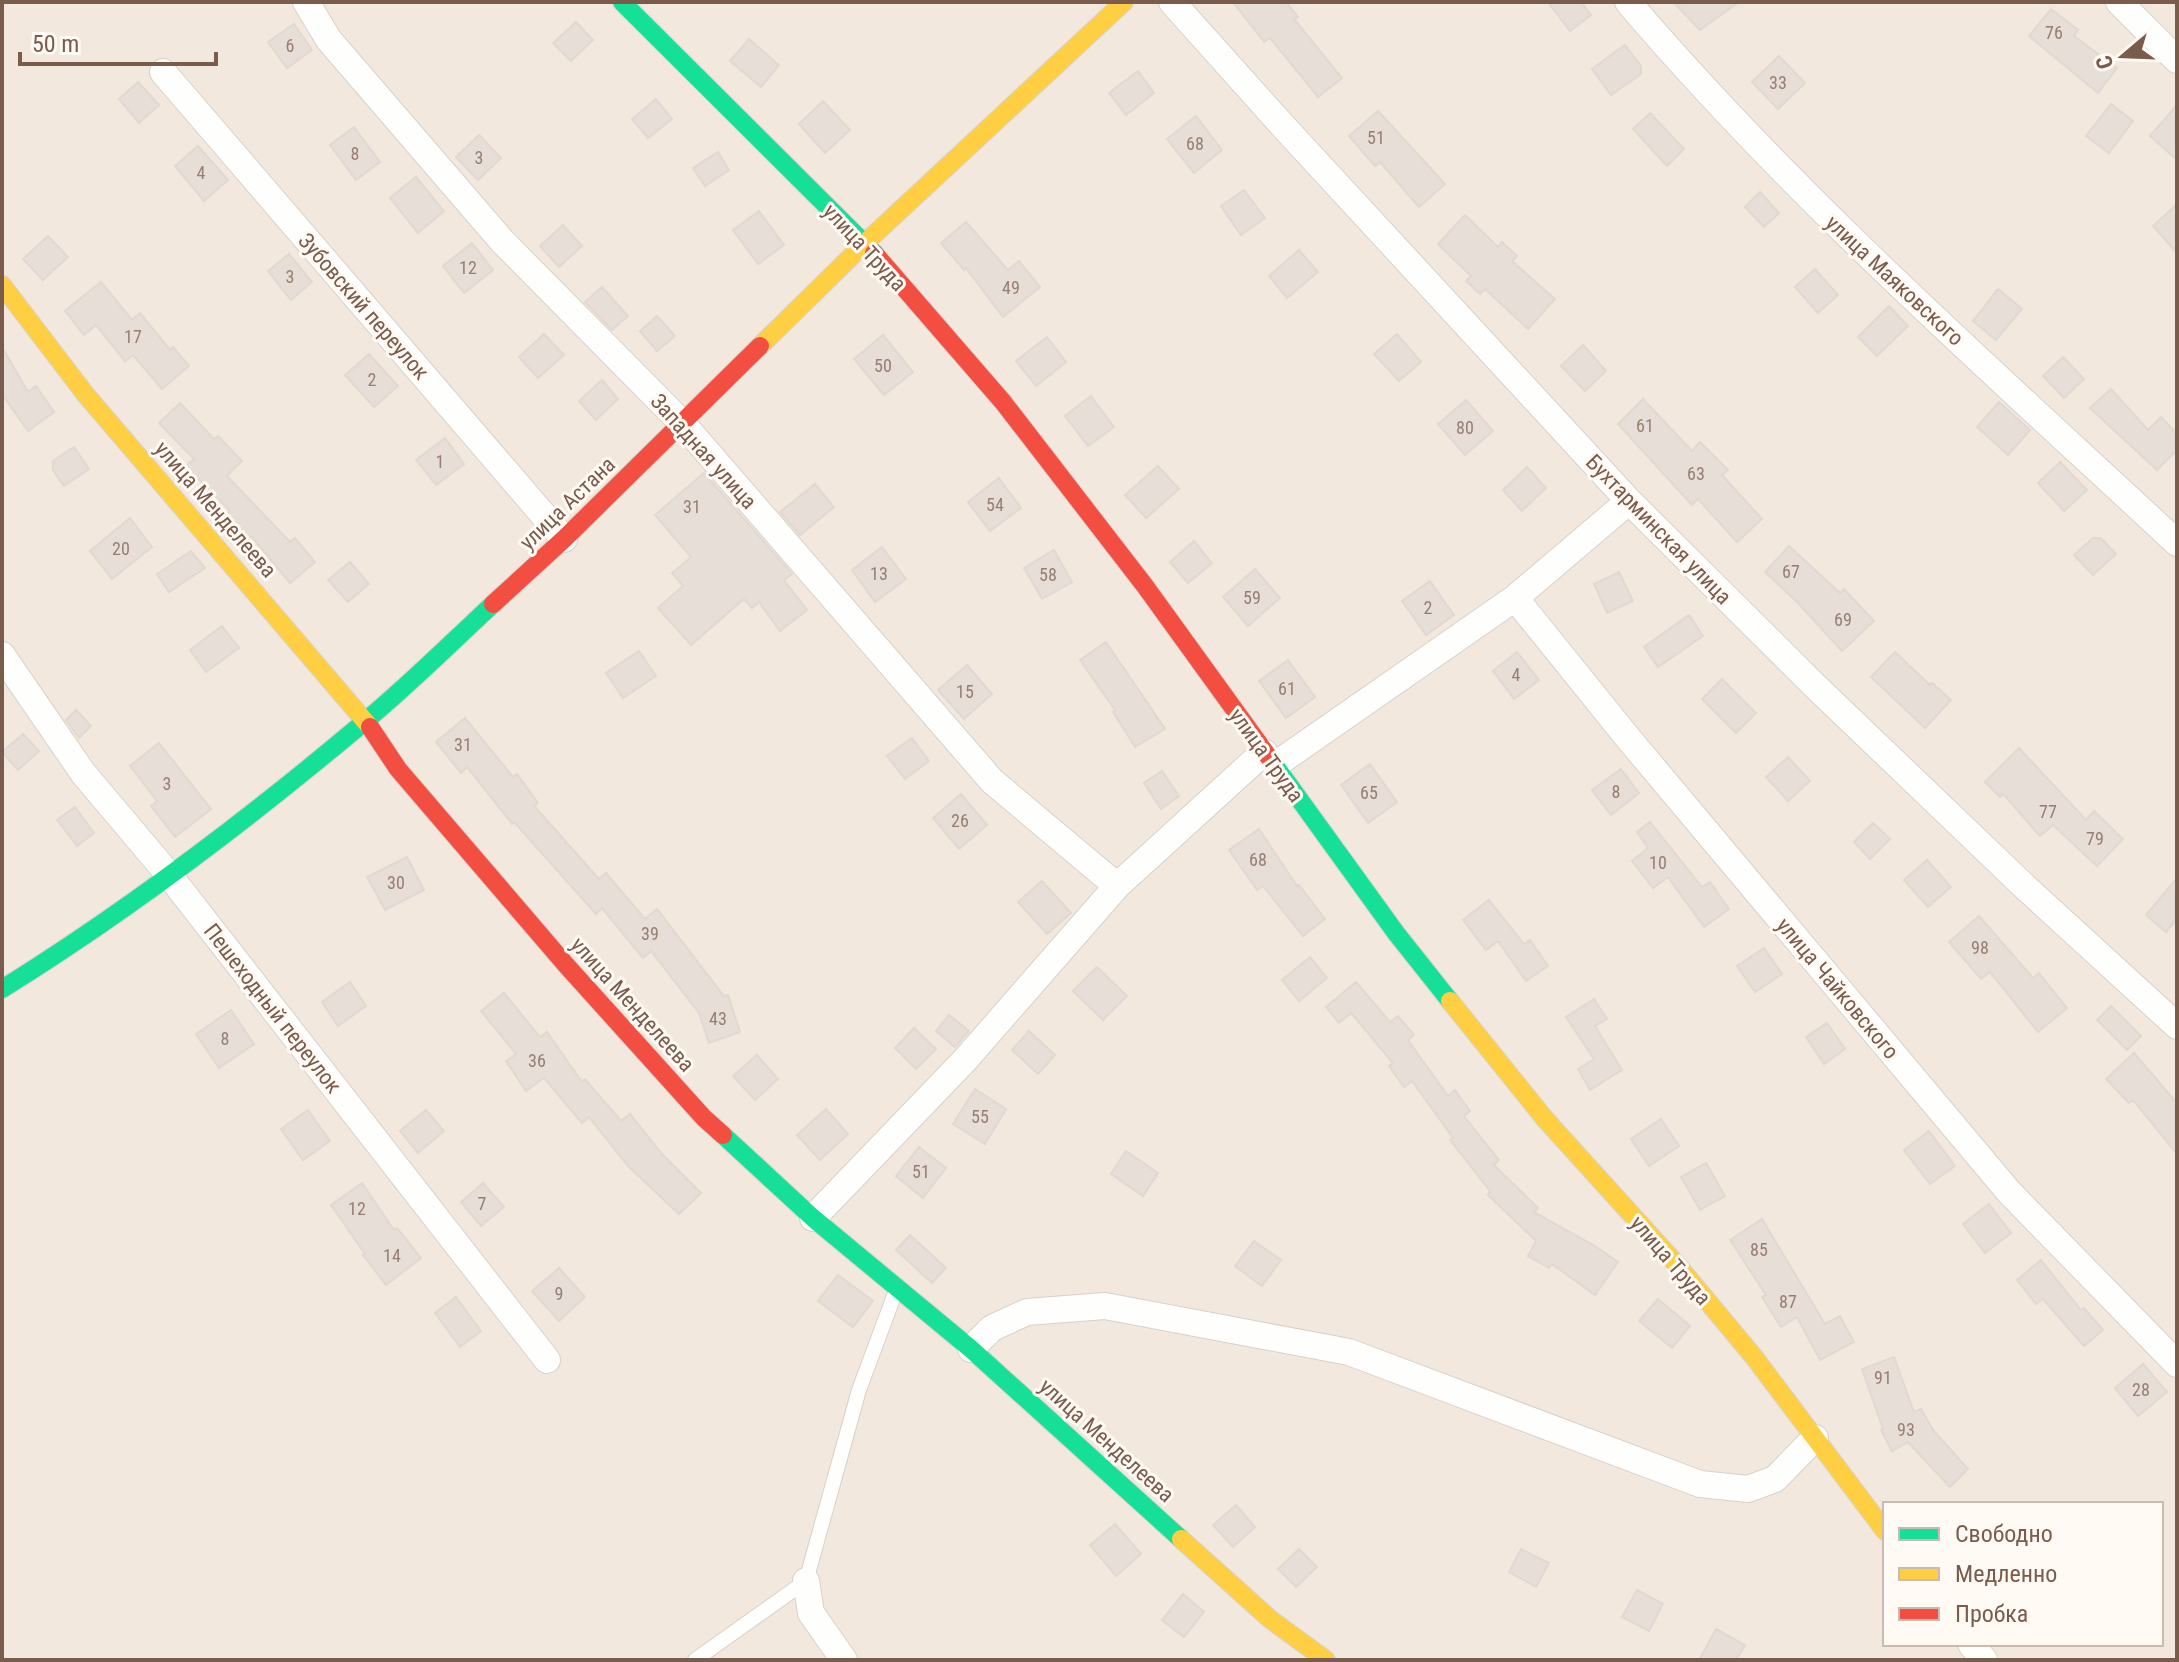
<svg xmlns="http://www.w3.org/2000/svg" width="2179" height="1662" font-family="'Roboto Condensed',sans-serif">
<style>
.residential{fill:#f2e8de;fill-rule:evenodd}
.building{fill:#e6ded7;stroke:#e2d8d2;stroke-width:2}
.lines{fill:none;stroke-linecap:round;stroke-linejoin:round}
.lane-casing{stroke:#d7d1cb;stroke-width:16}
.street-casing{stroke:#d7d1cb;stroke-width:28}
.fast-casing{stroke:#d9d2cb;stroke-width:20}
.slow-casing{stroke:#d9d2cb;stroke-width:20}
.jam-casing{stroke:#d9d2cb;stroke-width:20}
.lane{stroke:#fefefd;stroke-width:14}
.street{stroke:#fefefd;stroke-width:26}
.fast{stroke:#16e098;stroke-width:18}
.slow{stroke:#ffcf43;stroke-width:18}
.jam{stroke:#f24e42;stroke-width:18}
.labels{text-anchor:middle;stroke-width:6;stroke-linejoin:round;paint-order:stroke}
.number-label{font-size:18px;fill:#977e72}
.street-label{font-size:22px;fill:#7a5c4d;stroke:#fffaf3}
</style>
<rect width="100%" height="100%" fill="#f9f5f0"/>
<path class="residential" d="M2,2H2177V1660H2ZM1885,1504H2161V1644H1885Z"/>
<path class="building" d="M1233,2H1286L1298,17L1294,19L1342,78L1318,97L1270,38L1264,42Z
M1548,2H1581L1591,15L1570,31Z
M1673,2H1739L1700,30Z
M2051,9L2078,30L2074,36L2117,68L2098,93L2029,36Z
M576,22L593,40L571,61L553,43Z
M294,24L312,50L287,68L268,42Z
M749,39L779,65L761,87L730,61Z
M1625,45L1641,66V74L1611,95L1592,69Z
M1779,56L1805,83L1778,109L1752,82Z
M1138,71L1154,93L1126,115L1109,93Z
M138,82L159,105L139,123L119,99Z
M656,99L672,119L648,138L632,119Z
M823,101L850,130L825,153L799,124Z
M2111,104L2133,121L2109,153L2086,136Z
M2177,105V160L2150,136Z
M1378,111L1445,184L1419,207L1380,162L1375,166L1349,136Z
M1650,113L1684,149L1667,166L1633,129Z
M1196,116L1222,150L1194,173L1167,139Z
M354,127L380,162L356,180L330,145Z
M479,135L501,158L478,180L456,157Z
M198,146L228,180L204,201L175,166Z
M718,152L729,170L705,186L693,168Z
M416,177L444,211L418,233L390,198Z
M1244,190L1265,218L1241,235L1221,206Z
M1760,192L1779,213L1764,227L1745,207Z
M2177,204V253L2153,226Z
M759,211L784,245L758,264L733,230Z
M1465,215L1498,247L1502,242L1517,256L1512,261L1555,299L1528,329L1485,289L1480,294L1466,281L1471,276L1438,244Z
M966,222L1008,270L1019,261L1040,287L1003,317L966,268L964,270L941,243Z
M563,225L582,246L559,267L540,246Z
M48,236L68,257L43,280L23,259Z
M472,243L493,270L464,293L443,266Z
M1299,250L1318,272L1287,298L1269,276Z
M289,254L312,282L291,300L268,271Z
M1815,269L1838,295L1818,313L1795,287Z
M101,282L132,320L140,313L170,350L173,347L189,366L162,389L133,355L125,361L96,325L84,335L65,311Z
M602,287L628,316L612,330L585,302Z
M1998,289L2022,309L1996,340L1973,321Z
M1889,306L1908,326L1877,356L1858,337Z
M657,316L675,336L657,351L640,331Z
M544,334L564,355L538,378L519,357Z
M1397,334L1421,362L1399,381L1374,354Z
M883,335L913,372L884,395L854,359Z
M1047,337L1066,362L1036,386L1016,361Z
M1583,345L1606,371L1585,391L1561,366Z
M2,347L28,392L36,386L54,412L28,431L2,394Z
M369,354L398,386L374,407L345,375Z
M2063,357L2084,379L2064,398L2043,376Z
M602,380L618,399L596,420L579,401Z
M2111,389L2148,430L2161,417L2177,434V450L2157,470L2090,408Z
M1091,396L1114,427L1088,446L1065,416Z
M1643,399L1692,451L1700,442L1728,470L1722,475L1762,519L1737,542L1698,499L1692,505L1618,424Z
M1466,400L1493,431L1465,455L1438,424Z
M1999,402L2030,430L2008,455L1977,427Z
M180,403L214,439L218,436L242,461L227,476L290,542L295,538L315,562L290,583L251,536L246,541L223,517L230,511L186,466L194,459L159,423Z
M445,438L464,464L436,485L416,460Z
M74,447L89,469L64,486L53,470V461Z
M2060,462L2087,490L2064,511L2038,483Z
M1158,466L1179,489L1146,518L1125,495Z
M1527,467L1546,488L1522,511L1503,490Z
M704,473L792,574L784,580L807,610L780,631L759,602L752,608L744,599L691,645L658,608L683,586L672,573L691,557L655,515Z
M999,478L1021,508L990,531L968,502Z
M815,484L834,507L800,535L780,512Z
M130,518L152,547L112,579L90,551Z
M2093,538H2101L2116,554L2093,575L2074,555Z
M1194,541L1212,563L1188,583L1170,562Z
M1789,546L1840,593L1844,589L1874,621L1842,651L1798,603L1765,572Z
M882,547L906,579L875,602L852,570Z
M1054,550L1072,582L1042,599L1024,568Z
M191,551L205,568L169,592L157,574Z
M350,562L369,584L348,602L328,580Z
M1255,569L1280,598L1248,626L1223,597Z
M1619,572L1633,601L1607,613L1594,584Z
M1430,581L1454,615L1426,635L1402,601Z
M1689,615L1703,636L1658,667L1644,647Z
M222,626L239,648L206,672L190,650Z
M1106,642L1165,729L1135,747L1113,712L1115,710L1080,660Z
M639,651L656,676L623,698L606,673Z
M1517,652L1539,680L1514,699L1493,671Z
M1895,652L1930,685L1932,683L1951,700L1925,728L1871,677Z
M1288,660L1315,697L1286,718L1259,681Z
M967,665L992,694L964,719L938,690Z
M1722,679L1756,713L1736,733L1702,699Z
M76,710L91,726L79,738L66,720Z
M465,718L513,777L517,774L538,803L534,806L599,879L606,873L645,919L657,909L724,996L728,995L740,1032L709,1043L699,1013L651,951L643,958L602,908L596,914L514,822L512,824L467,767L461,773L436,742Z
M23,734L39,751L18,770L2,752Z
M912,738L929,761L905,779L887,756Z
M159,743L211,809L175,837L151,806L157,801L130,766Z
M2019,748L2086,820L2094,811L2123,839L2097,866L2053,825L2040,836L2003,794L2000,797L1985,782Z
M1788,757L1810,781L1788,801L1766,777Z
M1370,764L1397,802L1368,823L1341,785Z
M1621,769L1639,793L1611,815L1592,790Z
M1162,771L1179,796L1161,809L1144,783Z
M961,794L987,825L959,849L933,818Z
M75,807L94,833L77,846L57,820Z
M1650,822L1702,887L1710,882L1729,909L1704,927L1668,877L1653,888L1632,861L1648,848L1637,832Z
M1873,823L1890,839L1870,859L1854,842Z
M1259,829L1297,886L1299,885L1325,919L1303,936L1263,886L1257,890L1229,850Z
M407,857L424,890L385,910L367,877Z
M1927,860L1951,887L1928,907L1904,880Z
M2177,878V919L2166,932L2146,915Z
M1042,881L1071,913L1047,934L1018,902Z
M1489,900L1524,944L1530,940L1548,966L1526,981L1498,941L1486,950L1463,920Z
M1979,916L2033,978L2039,973L2067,1008L2038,1032L1990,972L1981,979L1949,942Z
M1764,948L1782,974L1755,992L1737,966Z
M1310,957L1327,978L1299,1001L1282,980Z
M1097,967L1127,996L1103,1020L1073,991Z
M350,982L366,1006L338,1026L322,1002Z
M1356,982L1390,1022L1398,1016L1414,1035L1408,1040L1448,1096L1455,1090L1470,1111L1464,1116L1499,1160L1494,1165L1538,1208L1534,1212L1595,1246L1618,1262L1595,1295L1552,1264L1549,1268L1528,1256L1536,1241L1488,1195L1490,1191L1450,1140L1453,1138L1412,1081L1404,1087L1389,1066L1393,1063L1351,1013L1339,1023L1326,1007Z
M504,993L540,1037L547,1032L582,1082L585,1079L621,1121L630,1114L662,1154L701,1193L679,1214L628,1166L589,1117L582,1123L544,1078L526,1091L506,1061L516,1054L481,1011Z
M1594,999L1607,1019L1595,1026L1622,1070L1590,1090L1578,1069L1594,1059L1566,1017Z
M2111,1006L2141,1036L2127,1050L2097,1020Z
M231,1010L254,1044L219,1068L196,1034Z
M949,1015L969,1031L955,1047L936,1031Z
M1827,1023L1845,1049L1824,1064L1806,1037Z
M914,1028L936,1049L916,1069L895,1048Z
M1029,1031L1055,1055L1038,1074L1012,1050Z
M2134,1053L2177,1103V1154L2133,1100L2129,1103L2106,1079Z
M757,1055L778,1079L755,1100L733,1076Z
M975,1089L1006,1109L985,1144L953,1124Z
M826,1109L848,1134L820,1160L797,1135Z
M308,1110L330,1141L303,1160L281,1129Z
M426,1110L444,1131L418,1153L400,1131Z
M1661,1119L1679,1146L1649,1166L1631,1139Z
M1929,1131L1955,1166L1930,1184L1904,1150Z
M919,1147L946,1168L923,1198L896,1176Z
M1126,1151L1158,1173L1143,1196L1111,1174Z
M1706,1163L1725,1196L1700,1210L1681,1177Z
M362,1183L394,1230L397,1228L421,1258L386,1285L363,1255L365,1254L331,1205Z
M483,1183L504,1207L481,1226L461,1202Z
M1989,1204L2011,1233L1985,1253L1963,1224Z
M1762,1219L1825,1324L1840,1316L1854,1342L1820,1360L1797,1317L1781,1327L1762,1297L1766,1295L1730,1240Z
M910,1235L946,1268L932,1283L896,1250Z
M1254,1241L1281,1260L1262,1286L1235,1266Z
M2041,1260L2081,1310L2084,1308L2103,1330L2084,1346L2043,1299L2036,1304L2017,1280Z
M559,1268L585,1297L559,1321L532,1291Z
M838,1275L873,1301L853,1327L818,1301Z
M456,1297L481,1331L460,1347L435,1313Z
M1658,1299L1690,1326L1672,1348L1639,1321Z
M1894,1357L1914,1412L1921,1409L1933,1430L1968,1469L1950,1487L1908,1442L1892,1451L1881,1430L1883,1429L1862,1369Z
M2143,1364L2167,1392L2138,1416L2115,1388Z
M1236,1505L1255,1527L1233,1547L1213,1525Z
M1115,1524L1141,1554L1116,1576L1090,1545Z
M1299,1549L1317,1567L1296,1587L1278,1569Z
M1521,1549L1549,1563L1536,1587L1509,1572Z
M1637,1590L1663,1604L1649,1631L1622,1617Z
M1183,1594L1204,1612L1184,1637L1162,1620Z
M1716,1629L1745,1645L1736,1660H1699Z"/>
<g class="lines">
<defs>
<path id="lane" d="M695,1660L806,1581L859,1390L897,1288"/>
<path id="street" d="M306,2L329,40L502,241L683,424L992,781L1117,886
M1172,2L1283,126L1629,501L1814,685L2024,886L2177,1026
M1628,2C1795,198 1989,368 2177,543
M2119,2L2177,60
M163,72L564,539
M1515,598L1628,738L2009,1192L2177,1364
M2,655L83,773L169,875L547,1360
M1275,765L1515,598L1629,501
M813,1218L965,1060L1117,886L1264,752
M971,1349L992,1328L1027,1312L1105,1306L1349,1352L1700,1484L1748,1489L1775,1479L1815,1438
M806,1581L811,1613L844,1660
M1971,1644L1984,1660"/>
<path id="fast" d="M622,2L874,253
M1268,756L1396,933L1450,1001
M2,989C129,910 249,819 363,723C408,686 450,644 493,604
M723,1135L813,1218L971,1349L1181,1539"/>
<path id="slow" d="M2,285L86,395L370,727
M760,346L865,243L1124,2
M1450,1001L1545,1119L1679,1267L1754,1357L1885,1531
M1181,1539L1270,1619L1326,1660"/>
<path id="jam" d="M874,253L1003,402L1145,586L1268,756
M493,604L564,539L760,346
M370,727L398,769L566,965L704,1118L723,1135"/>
</defs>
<use href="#lane" class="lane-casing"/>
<use href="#street" class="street-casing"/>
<use href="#fast" class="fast-casing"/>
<use href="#slow" class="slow-casing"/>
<use href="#jam" class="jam-casing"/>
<use href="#lane" class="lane"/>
<use href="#street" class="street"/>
<use href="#fast" class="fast"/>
<use href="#slow" class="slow"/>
<use href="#jam" class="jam"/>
</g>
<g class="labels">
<g class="number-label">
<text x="2054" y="39">76</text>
<text x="290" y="52">6</text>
<text x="1778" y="89">33</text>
<text x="1376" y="144">51</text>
<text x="1195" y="150">68</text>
<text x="355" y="160">8</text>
<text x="479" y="164">3</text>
<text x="201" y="179">4</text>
<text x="468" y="274">12</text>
<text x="290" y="283">3</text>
<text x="1011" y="294">49</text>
<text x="133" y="343">17</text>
<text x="883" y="372">50</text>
<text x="372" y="386">2</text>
<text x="1645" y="432">61</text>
<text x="1465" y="434">80</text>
<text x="440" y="468">1</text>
<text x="1696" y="480">63</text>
<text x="995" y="511">54</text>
<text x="692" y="513">31</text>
<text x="121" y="555">20</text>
<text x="1791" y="578">67</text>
<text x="879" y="580">13</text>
<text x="1048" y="581">58</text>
<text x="1252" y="604">59</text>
<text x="1428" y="614">2</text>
<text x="1843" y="626">69</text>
<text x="1516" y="681">4</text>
<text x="1287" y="695">61</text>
<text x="965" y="698">15</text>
<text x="463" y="751">31</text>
<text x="167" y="790">3</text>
<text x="1616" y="798">8</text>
<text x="1369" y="799">65</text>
<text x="2048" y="818">77</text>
<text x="960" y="827">26</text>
<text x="2095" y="845">79</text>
<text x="1258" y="866">68</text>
<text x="1658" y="869">10</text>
<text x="396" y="889">30</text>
<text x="650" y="940">39</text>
<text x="1980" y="954">98</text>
<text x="718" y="1025">43</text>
<text x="225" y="1045">8</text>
<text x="537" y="1067">36</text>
<text x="980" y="1123">55</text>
<text x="921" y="1178">51</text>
<text x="482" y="1210">7</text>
<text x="357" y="1215">12</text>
<text x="1759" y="1256">85</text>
<text x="392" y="1262">14</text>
<text x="559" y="1300">9</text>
<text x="1788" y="1308">87</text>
<text x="1883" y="1384">91</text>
<text x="2141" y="1396">28</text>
<text x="1906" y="1436">93</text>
</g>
<g class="street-label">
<text transform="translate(865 247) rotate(47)" y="8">улица Труда</text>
<text transform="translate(1895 280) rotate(43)" y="8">улица Маяковского</text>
<text transform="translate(364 306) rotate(49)" y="8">Зубовский переулок</text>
<text transform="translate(704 451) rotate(48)" y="8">Западная улица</text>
<text transform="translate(567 503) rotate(-44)" y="8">улица Астана</text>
<text transform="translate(216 509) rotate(49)" y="8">улица Менделеева</text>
<text transform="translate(1659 529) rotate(46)" y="8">Бухтарминская улица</text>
<text transform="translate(1267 755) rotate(54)" y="8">улица Труда</text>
<text transform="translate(1838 988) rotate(50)" y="8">улица Чайковского</text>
<text transform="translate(633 1004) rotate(48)" y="8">улица Менделеева</text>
<text transform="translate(273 1008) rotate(52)" y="8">Пешеходный переулок</text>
<text transform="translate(1671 1260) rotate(49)" y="8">улица Труда</text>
<text transform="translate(1107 1440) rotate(42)" y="8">улица Менделеева</text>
</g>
</g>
<rect width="2179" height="1662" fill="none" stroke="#7a5c4d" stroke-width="8"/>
<rect x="1883" y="1502" width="280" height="144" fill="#fffaf3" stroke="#cabbb1" stroke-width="2"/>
<rect x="1899" y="1528" width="40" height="12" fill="#16e098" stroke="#cabbb1" stroke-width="2"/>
<text x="1955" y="1542" font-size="24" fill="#7a5c4d">Свободно</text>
<rect x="1899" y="1568" width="40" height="12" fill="#ffcf43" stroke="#cabbb1" stroke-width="2"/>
<text x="1955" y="1582" font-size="24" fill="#7a5c4d">Медленно</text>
<rect x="1899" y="1608" width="40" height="12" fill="#f24e42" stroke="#cabbb1" stroke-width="2"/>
<text x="1955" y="1622" font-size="24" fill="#7a5c4d">Пробка</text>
<g transform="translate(2123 56) rotate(251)" stroke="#fffaf3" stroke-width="6" paint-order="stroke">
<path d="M0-6L14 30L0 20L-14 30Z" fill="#7a5c4d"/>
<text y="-12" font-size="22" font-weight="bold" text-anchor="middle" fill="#7a5c4d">С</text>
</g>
<path d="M20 52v12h196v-12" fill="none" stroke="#7a5c4d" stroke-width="4"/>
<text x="32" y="52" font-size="24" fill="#7a5c4d" stroke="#fffaf3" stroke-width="6" paint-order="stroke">50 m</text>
</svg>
